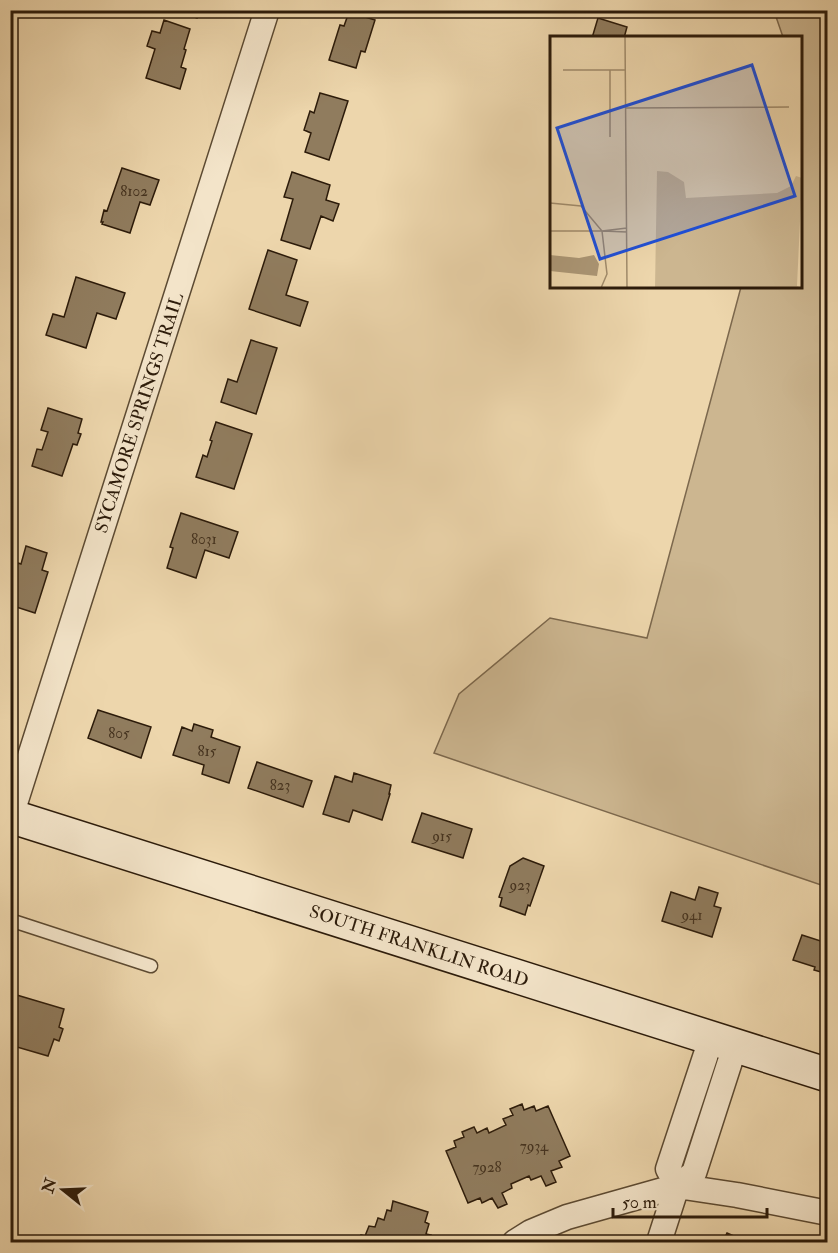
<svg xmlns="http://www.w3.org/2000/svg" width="838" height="1253" font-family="'IM FELL Double Pica',serif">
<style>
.green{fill:#ccb690;stroke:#7c684d;stroke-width:1.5}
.building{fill:#907c5e;stroke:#2c1b0a;stroke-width:1.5}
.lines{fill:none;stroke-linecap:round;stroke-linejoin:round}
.lane-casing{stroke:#5c4a32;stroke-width:15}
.street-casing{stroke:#5c4a32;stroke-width:27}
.secondary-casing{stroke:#2c1b0a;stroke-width:36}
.lane{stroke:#f3e4c9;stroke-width:12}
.street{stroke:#f3e4c9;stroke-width:24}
.secondary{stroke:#f3e4c9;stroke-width:33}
.labels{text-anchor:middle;stroke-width:4.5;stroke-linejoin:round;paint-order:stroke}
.number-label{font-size:15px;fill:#45331f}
.street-label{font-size:18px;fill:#2c1b0a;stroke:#f3e4c9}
.inset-road{fill:none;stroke:#a08b6b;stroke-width:1.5}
.view{fill:#1d4ed8;fill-opacity:0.15;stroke:#1d4ed8;stroke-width:3}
.inset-edge{fill:none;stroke:#2c1b0a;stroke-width:3}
</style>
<rect width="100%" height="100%" fill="#edd6ac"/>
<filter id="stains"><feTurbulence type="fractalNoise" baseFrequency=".00333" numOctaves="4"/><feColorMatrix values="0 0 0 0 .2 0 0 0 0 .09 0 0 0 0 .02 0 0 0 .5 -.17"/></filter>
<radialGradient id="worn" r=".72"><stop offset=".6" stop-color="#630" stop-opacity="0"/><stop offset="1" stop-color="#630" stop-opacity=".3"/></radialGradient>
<path class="green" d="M774,11H827V887L434,753L459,694L550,618L647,638L741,287L800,286V38L783,37Z"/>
<path class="building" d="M175,10H199L197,18Z
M349,12L375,20L365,52L361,51L356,68L329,60L340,25L344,26Z
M598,18L627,27L624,38H592Z
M164,20L190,29L184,49L186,50L181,67L186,69L180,89L146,78L155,49L147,46L152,31L160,33Z
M320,93L348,101L329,160L305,152L311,133L304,130L310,111L314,113Z
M122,168L159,180L150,205L140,202L130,233L102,224L103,222H101L104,210L107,211Z
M292,172L330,185L326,200L339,204L333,221L321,216L310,249L281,240L293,199L284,197Z
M268,250L297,260L286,295L308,302L300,326L249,309Z
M76,277L125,293L116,319L97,313L86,348L46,335L53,314L64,317Z
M251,340L277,348L256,414L221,402L228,379L237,382Z
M48,408L82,419L78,433L81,434L77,445L73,444L62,476L32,466L37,449L42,450L48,432L41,430Z
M216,422L252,434L234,489L196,477L203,455L207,457L212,441L210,440Z
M181,513L238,532L229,558L205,550L196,578L167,568L173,548L170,547Z
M26,546L47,553L42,570L48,572L35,613L10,605V580H13L18,563L21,564Z
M98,710L151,727L141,758L88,738Z
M194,724L213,730L211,737L240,747L229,783L202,774L204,765L173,755L182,727L192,731Z
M257,762L312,781L303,807L248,788Z
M354,773L391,785L389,794H390L382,820L353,810L349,822L323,814L335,776L352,782Z
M422,813L472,829L463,858L412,842Z
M523,858L544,866L530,906L528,905L525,915L500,906L502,898L499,897L510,866Z
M699,887L718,893L714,906L721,908L712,937L662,921L671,892L695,900Z
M802,935L827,943L828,974L814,970L815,967L793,960Z
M10,993L64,1009L59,1027L63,1029L59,1041L54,1039L48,1056L10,1045Z
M522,1104L524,1110L534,1106L536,1111L548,1106L570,1156L559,1161L562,1167L551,1171L556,1182L546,1186L541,1176L531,1180L529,1176L511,1184L512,1188L502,1193L507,1204L498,1208L492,1198L482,1203L480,1198L468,1203L446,1151L456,1147L454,1141L464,1137L462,1132L474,1127L477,1133L487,1128L489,1133L506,1125L503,1119L513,1115L510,1109Z
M393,1201L428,1212L425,1222L429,1224L426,1234L431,1235L428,1242H359L361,1235L365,1236L369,1226L375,1227L378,1218L384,1220L387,1210L391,1211Z
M727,1233L747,1242H714L716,1238L723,1241Z"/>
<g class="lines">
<defs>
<path id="lane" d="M10,920L151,966"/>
<path id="street" d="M11,816L267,10
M677,1186L668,1169L711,1039
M677,1186L694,1173L735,1046
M515,1242L531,1232L567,1217L677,1186L737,1195L828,1213
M659,1242L677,1186"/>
<path id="secondary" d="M10,816L828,1075"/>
</defs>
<use href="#lane" class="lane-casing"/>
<use href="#street" class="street-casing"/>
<use href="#secondary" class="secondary-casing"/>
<use href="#lane" class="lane"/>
<use href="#street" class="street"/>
<use href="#secondary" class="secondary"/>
</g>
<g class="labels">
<g class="number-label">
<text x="134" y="196">8102</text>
<text x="204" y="544">8031</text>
<text x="119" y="738">805</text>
<text x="207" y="756">815</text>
<text x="280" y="790">823</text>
<text x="442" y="841">915</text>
<text x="520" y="890">923</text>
<text x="692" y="920">941</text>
<text x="534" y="1151">7934</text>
<text x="487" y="1172">7928</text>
</g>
<g class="street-label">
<text transform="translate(139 413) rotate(-72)" y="6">SYCAMORE SPRINGS TRAIL</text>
<text transform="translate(419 946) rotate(18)" y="6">SOUTH FRANKLIN ROAD</text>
</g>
</g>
<g transform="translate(550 36)">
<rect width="252" height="252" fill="#edd6ac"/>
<path d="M107,135L118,136L134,146L136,162L227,157L241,150L246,140L252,142L247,250L252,252H105Z" fill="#ccb690"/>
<path d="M0,219L29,222L44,219L49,228L47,240L0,235Z" fill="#ab9675"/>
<path class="inset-road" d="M75,0L77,252M13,34H76M76,72L239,71M60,101V34M0,167L31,170L52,195L57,238L51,252M0,195H52M52,195L77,192M52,195L77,196"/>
<path class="view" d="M202,29L245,160L50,223L7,92Z"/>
<rect width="252" height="252" class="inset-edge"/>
</g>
<rect width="838" height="1253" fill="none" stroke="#edd6ac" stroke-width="36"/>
<rect x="12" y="12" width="814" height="1229" fill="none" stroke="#2c1b0a" stroke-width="3"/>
<rect x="18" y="18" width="802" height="1217" fill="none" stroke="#2c1b0a" stroke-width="1.5"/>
<g transform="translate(63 1190) rotate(288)" stroke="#f3e4c9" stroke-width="4.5" paint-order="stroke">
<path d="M0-4.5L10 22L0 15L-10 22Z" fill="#2c1b0a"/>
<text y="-9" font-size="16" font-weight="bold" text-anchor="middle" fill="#2c1b0a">N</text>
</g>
<path d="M613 1208v9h154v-9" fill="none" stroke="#2c1b0a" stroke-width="3"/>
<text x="622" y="1208" font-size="18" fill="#2c1b0a" stroke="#f3e4c9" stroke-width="4.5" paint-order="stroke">50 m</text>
<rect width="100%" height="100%" filter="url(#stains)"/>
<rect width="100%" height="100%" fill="url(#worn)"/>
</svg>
